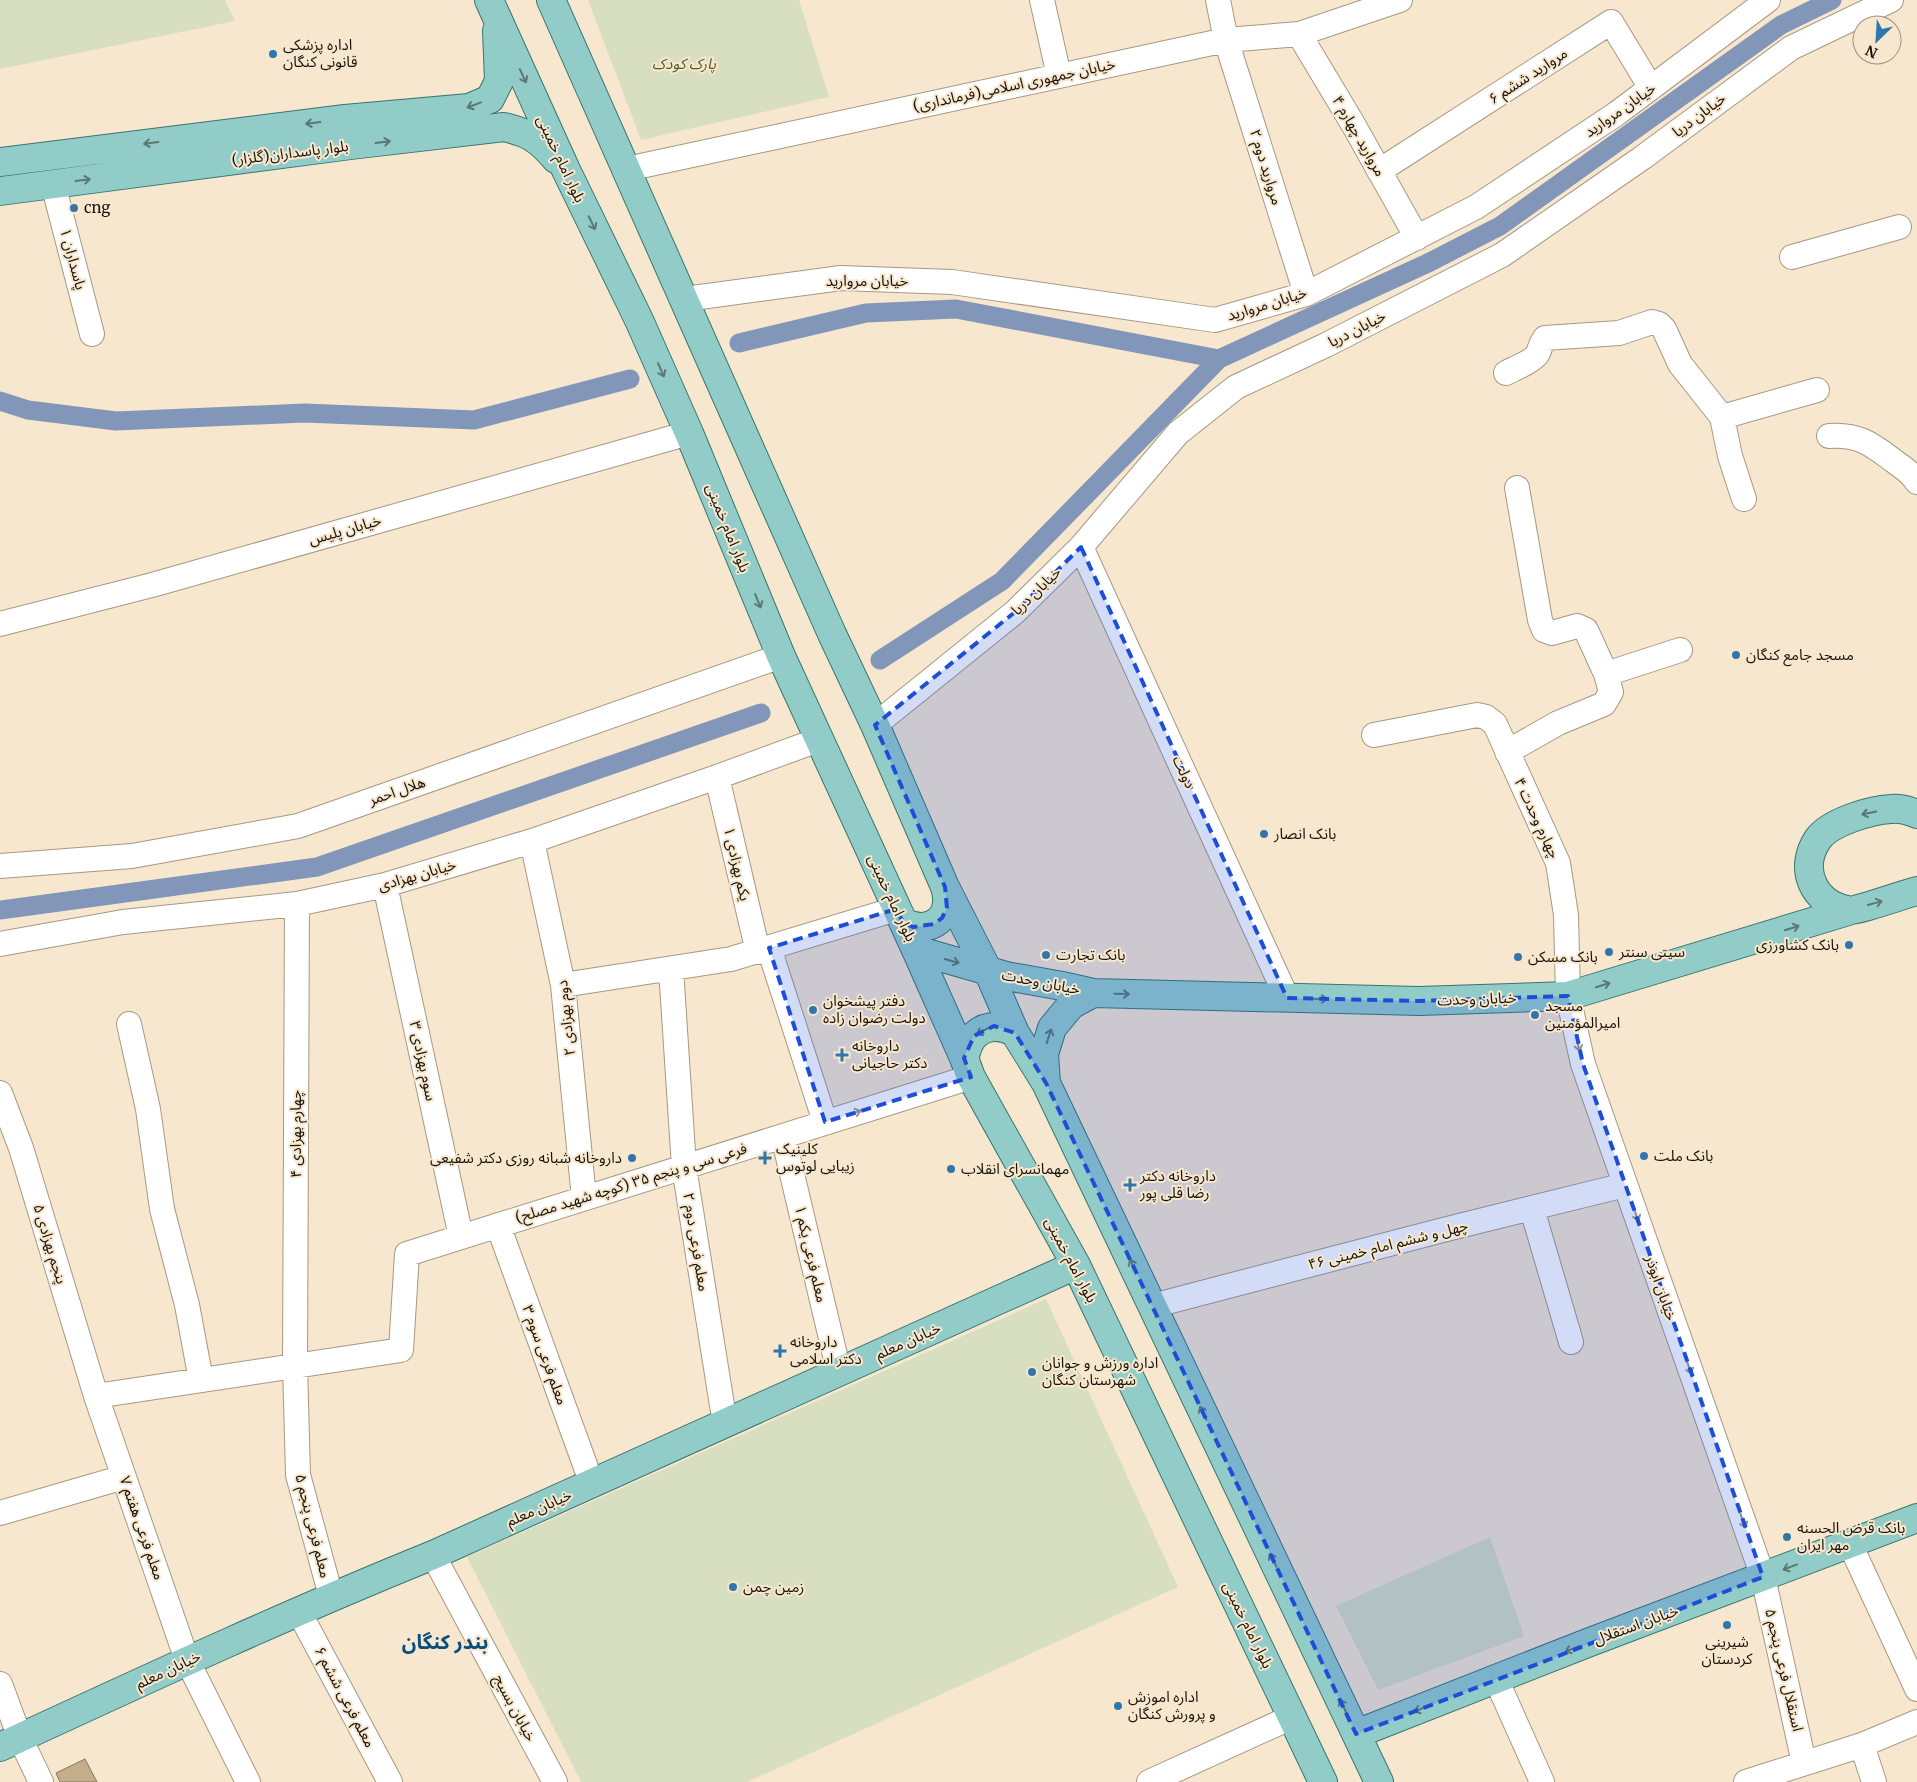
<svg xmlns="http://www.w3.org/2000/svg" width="1917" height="1782" font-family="Merriweather,'Noto Sans Arabic',serif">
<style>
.green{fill:#d7dfc0}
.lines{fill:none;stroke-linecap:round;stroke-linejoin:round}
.canal{stroke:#8196b8;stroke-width:19}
.building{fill:#c4ad89;stroke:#847760}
.minor-casing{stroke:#a79881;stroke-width:26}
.major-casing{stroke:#38756e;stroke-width:30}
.minor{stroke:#fff;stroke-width:24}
.major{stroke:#92ccc8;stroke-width:28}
.oneway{stroke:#5b7972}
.oneway2{stroke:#979591}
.marked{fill:#1d4ed8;fill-opacity:0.2;stroke:#1d4ed8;stroke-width:4;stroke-dasharray:10 6;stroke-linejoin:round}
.poi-dot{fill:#3176ab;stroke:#f7e7ce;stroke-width:2}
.labels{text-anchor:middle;stroke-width:4;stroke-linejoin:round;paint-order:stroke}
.poi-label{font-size:15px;fill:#18130a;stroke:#f7e7ce;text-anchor:start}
.park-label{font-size:15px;font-style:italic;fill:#515c20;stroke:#f7e7ce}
.street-label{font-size:15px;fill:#18130a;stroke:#f7e7ce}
.district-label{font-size:20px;font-weight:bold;fill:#064e7d;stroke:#f7e7ce}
</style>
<rect width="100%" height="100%" fill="#f7e7ce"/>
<path class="green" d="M0,0H225L235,21L0,69Z
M588,0H799L829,97L641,140Z
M1046,1299L1178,1587L747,1782H581L467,1557Z
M1490,1537L1524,1636L1378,1690L1336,1606Z"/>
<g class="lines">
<path class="canal" d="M739,343L866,313L956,309L1219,359
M0,401L28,410L116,421L305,413L474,420L630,379
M880,660L1002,581L1219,359L1430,262L1500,226L1781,25L1832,0
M0,910L317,867L761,713"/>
</g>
<path class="building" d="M85,1759L97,1782H60L56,1773Z"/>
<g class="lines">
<defs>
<path id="minor" d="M1042,0L1059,76
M1218,0L1226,40L1306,294
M1299,34L1353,124L1417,238
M627,169L1226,40L1299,34L1400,0
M1379,171L1611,22L1651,88
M53,184L92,334
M1792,257L1899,227
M685,299L841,278L952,282L1215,320L1306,294L1476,207L1616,114L1768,0
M1506,373C1513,369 1534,361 1538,353C1541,346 1540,345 1545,338L1619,333L1652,322L1659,324L1664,329L1680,364L1722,417L1730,456L1744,499
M1722,417L1817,390
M1829,436C1859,434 1871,444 1894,461C1904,469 1909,470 1917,482
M1517,488L1540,620L1544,630L1552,633L1577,626L1586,630L1606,674
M1081,547L1287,998
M0,624L152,585L689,433
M875,725L1015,612L1081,547L1178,433L1236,387L1326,345L1502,255L1642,158L1791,48L1891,0
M1374,735L1477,715L1486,717L1495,724L1558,863L1566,915L1568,996L1583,1064L1763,1577L1804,1763
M1507,752L1558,723L1604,704L1611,692L1606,674L1680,650
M717,777L758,952
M532,841L563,985L584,1198
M0,866L132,856L298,826L781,656
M385,885L461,1237
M297,904L295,1365L298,1475L331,1596
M0,944L123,922L297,904L385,885L532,841L717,777L818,740
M769,948L825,1122
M671,969L684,1167L725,1424
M563,985L731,959L896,909
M129,1024L148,1109L162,1209L187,1305L201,1380
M0,1093L21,1148L96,1396L187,1660L248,1782
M783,1136L839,1372
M1532,1209L1571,1342
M498,1225L592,1484
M1152,1306L1443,1230L1625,1185
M96,1396L401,1350L407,1254L971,1077
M0,1513L124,1477
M1850,1544L1917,1689
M433,1555L555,1782
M299,1612L390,1782
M1496,1679L1542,1782
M0,1684L20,1738L41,1782
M1862,1745L1874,1782
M1149,1782L1292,1717
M1746,1782L1862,1745L1917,1722"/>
<path id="major" d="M489,0L566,170L639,320L689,433L781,656L916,950L964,1058L971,1077L1076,1265L1323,1782
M551,0L832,634L875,725L945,887L988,971L1015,1033L1046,1083L1379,1782
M0,162L345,119L469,108L490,99L499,81L497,31
M0,191L351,145L504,127C529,133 539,139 556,159
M1917,814C1910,811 1899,808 1891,809C1871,810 1830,822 1818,839C1798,868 1813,903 1847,910C1855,912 1905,894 1917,891
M903,922C931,936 954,917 945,887
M916,950L1006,976L1062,986L1093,993L1419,1001L1568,996L1848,911
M964,1058C966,1053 967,1047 970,1042C979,1025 1000,1023 1015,1033
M1046,1083L1044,1054L1052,1028L1071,1005L1093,993
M1356,1734L1590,1642L1917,1518
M0,1747C143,1681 287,1614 433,1555L1076,1265"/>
</defs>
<use href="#minor" class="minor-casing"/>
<use href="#major" class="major-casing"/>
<use href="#minor" class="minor"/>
<use href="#major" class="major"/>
</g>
<defs><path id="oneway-shaft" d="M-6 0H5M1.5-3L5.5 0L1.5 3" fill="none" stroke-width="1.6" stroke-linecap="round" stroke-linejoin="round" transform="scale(1.25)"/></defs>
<g class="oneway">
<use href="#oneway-shaft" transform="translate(523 76) rotate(65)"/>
<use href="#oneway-shaft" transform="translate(474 105) rotate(159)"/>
<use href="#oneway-shaft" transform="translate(313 123) rotate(173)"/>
<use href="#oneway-shaft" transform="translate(383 142) rotate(-7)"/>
<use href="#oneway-shaft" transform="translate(151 143) rotate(173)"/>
<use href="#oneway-shaft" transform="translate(83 180) rotate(-7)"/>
<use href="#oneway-shaft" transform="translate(592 223) rotate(64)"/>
<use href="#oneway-shaft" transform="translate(661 370) rotate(66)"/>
<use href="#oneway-shaft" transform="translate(758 601) rotate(68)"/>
<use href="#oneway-shaft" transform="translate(1869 813) rotate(168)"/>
<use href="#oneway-shaft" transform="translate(1875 903) rotate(-15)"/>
<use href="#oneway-shaft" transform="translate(1792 928) rotate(-17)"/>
<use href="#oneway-shaft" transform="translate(952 961) rotate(16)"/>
<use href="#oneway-shaft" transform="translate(1603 985) rotate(-17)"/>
<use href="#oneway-shaft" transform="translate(1122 994) rotate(1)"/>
<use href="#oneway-shaft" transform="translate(1320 999) rotate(1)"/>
<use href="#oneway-shaft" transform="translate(983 1031) rotate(152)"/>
<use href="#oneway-shaft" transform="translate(1049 1036) rotate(-72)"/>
<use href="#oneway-shaft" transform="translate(1133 1266) rotate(-115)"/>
<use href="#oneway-shaft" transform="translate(1203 1413) rotate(-116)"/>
<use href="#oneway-shaft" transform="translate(1273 1560) rotate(-116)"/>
<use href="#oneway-shaft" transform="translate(1790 1567) rotate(159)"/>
<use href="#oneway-shaft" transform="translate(1572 1649) rotate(158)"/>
<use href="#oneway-shaft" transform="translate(1343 1706) rotate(-116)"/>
<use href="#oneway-shaft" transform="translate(1421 1709) rotate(158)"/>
</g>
<g class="oneway2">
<use href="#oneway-shaft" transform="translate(1578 1044) rotate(77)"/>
<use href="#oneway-shaft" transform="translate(854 1113) rotate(-17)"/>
<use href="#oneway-shaft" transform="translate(1636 1214) rotate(71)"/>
<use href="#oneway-shaft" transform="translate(1689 1367) rotate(71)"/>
<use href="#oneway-shaft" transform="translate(1743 1521) rotate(71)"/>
</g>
<path class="marked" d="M1081,547L1287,998L1419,1001L1568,996L1583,1064L1763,1577L1356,1734L1046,1083L1015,1033L994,1026L974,1036L964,1058L971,1077L825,1122L769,948L896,909L903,922L913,927L934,924L942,918L947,908L945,887L875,725L1015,612Z"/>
<g class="poi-dot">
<circle cx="273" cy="54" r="5"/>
<circle cx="74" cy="208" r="5"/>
<circle cx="1736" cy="655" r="5"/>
<circle cx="1264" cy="834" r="5"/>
<circle cx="1849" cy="945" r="5"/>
<circle cx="1609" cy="952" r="5"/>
<circle cx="1046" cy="955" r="5"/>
<circle cx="1518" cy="957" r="5"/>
<circle cx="813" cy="1010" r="5"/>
<circle cx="1535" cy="1015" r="5"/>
<path d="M839.5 1047.5h5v5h5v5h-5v5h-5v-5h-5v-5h5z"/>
<circle cx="1644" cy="1156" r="5"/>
<circle cx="632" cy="1158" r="5"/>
<path d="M762.5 1150.5h5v5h5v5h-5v5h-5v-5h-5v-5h5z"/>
<circle cx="951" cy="1169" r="5"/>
<path d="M1127.5 1177.5h5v5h5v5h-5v5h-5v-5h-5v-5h5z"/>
<path d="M777.5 1343.5h5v5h5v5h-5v5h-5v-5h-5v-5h5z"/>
<circle cx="1032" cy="1372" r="5"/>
<circle cx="1787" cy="1537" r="5"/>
<circle cx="733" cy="1587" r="5"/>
<circle cx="1727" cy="1625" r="5"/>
<circle cx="1118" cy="1706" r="5"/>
</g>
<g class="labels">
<g class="poi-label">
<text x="283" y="50">اداره پزشکی<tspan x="283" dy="17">قانونی کنگان</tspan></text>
<text x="84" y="213">cng</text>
<text x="1746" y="660">مسجد جامع کنگان</text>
<text x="1274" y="839">بانک انصار</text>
<text x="1839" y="950" text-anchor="end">بانک کشاورزی</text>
<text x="1619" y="957">سیتی سنتر</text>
<text x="1056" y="960">بانک تجارت</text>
<text x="1528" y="962">بانک مسکن</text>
<text x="823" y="1006">دفتر پیشخوان<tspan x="823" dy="17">دولت رضوان زاده</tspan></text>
<text x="1545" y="1011">مسجد<tspan x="1545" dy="17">امیرالمؤمنین</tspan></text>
<text x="852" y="1051">داروخانه<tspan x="852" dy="17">دکتر حاجیانی</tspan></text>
<text x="776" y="1154">کلینیک<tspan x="776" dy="17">زیبایی لوتوس</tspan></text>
<text x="1654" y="1161">بانک ملت</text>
<text x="622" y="1163" text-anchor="end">داروخانه شبانه روزی دکتر شفیعی</text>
<text x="961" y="1174">مهمانسرای انقلاب</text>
<text x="1140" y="1181">داروخانه دکتر<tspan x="1140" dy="17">رضا قلی پور</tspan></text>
<text x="790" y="1347">داروخانه<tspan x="790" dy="17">دکتر اسلامی</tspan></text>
<text x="1042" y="1368">اداره ورزش و جوانان<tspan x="1042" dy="17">شهرستان کنگان</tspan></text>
<text x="1797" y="1533">بانک قرض الحسنه<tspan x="1797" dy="17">مهر ایران</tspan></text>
<text x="743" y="1592">زمین چمن</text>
<text x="1727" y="1647" text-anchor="middle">شیرینی<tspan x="1727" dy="17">کردستان</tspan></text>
<text x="1128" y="1702">اداره اموزش<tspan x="1128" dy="17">و پرورش کنگان</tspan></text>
</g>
<g class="park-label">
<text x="684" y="69">پارک کودک</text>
</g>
<g class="street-label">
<text transform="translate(1528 76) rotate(-33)" y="5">مروارید ششم ۶</text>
<text transform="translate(1014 85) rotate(-12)" y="5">خیابان جمهوری اسلامی(فرمانداری)</text>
<text transform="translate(1620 110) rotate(-35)" y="5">خیابان مروارید</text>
<text transform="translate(1699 115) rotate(-37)" y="5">خیابان دریا</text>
<text transform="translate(1359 136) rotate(60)" y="5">مروارید چهارم ۴</text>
<text transform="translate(290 153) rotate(-7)" y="5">بلوار پاسداران(گلزار)</text>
<text transform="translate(561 159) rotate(65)" y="5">بلوار امام خمینی</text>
<text transform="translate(1266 167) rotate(73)" y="5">مروارید دوم ۲</text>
<text transform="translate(73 259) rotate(75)" y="5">پاسداران ۱</text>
<text x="867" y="286">خیابان مروارید</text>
<text transform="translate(1267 304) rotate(-17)" y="5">خیابان مروارید</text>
<text transform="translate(1357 329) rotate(-27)" y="5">خیابان دریا</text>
<text transform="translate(728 528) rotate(68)" y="5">بلوار امام خمینی</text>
<text transform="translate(345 530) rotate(-16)" y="5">خیابان پلیس</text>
<text transform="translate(1036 591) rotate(-44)" y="5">خیابان دریا</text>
<text transform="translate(1184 772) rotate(65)" y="5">دولت</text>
<text transform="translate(397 791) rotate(-19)" y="5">هلال احمر</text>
<text transform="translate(1537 818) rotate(65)" y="5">چهارم وحدت ۴</text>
<text transform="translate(737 864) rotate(77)" y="5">یکم بهزادی ۱</text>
<text transform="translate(417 875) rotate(-16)" y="5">خیابان بهزادی</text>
<text transform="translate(892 898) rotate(65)" y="5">بلوار امام خمینی</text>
<text transform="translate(1041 982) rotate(11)" y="5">خیابان وحدت</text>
<text transform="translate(1477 999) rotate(-2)" y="5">خیابان وحدت</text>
<text transform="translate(566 1018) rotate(-96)" y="5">دوم بهزادی ۲</text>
<text transform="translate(423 1061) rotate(78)" y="5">سوم بهزادی ۳</text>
<text transform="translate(296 1134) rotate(-90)" y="5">چهارم بهزادی ۴</text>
<text transform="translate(631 1183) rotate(-17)" y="5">فرعی سی و پنجم ۳۵ (کوچه شهید مصلح)</text>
<text transform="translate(696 1242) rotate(81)" y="5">معلم فرعی دوم ۲</text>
<text transform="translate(50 1244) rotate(73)" y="5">پنجم بهزادی ۵</text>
<text transform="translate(1388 1245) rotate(-14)" y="5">چهل و ششم امام خمینی ۴۶</text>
<text transform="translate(811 1254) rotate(77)" y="5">معلم فرعی یکم ۱</text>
<text transform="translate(1071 1260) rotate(62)" y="5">بلوار امام خمینی</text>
<text transform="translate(1661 1288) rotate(71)" y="5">خیابان ابوذر</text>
<text transform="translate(908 1341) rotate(-24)" y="5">خیابان معلم</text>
<text transform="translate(545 1355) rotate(70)" y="5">معلم فرعی سوم ۳</text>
<text transform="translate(539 1508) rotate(-24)" y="5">خیابان معلم</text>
<text transform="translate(313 1526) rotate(76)" y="5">معلم فرعی پنجم ۵</text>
<text transform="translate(142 1528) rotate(71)" y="5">معلم فرعی هفتم ۷</text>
<text transform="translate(1248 1625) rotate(64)" y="5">بلوار امام خمینی</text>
<text transform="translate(1636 1625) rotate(-20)" y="5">خیابان استقلال</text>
<text transform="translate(168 1670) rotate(-25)" y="5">خیابان معلم</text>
<text transform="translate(1784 1670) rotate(77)" y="5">استقلال فرعی پنجم ۵</text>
<text transform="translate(345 1697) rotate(62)" y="5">معلم فرعی ششم ۶</text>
<text transform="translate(515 1708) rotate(62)" y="5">خیابان بسیج</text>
</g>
<g class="district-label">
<text x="445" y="1649">بندر کنگان</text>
</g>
</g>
<g transform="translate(1877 40) rotate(205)"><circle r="24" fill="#f7e7ce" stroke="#9e9280"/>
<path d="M0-4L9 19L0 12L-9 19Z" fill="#3176ab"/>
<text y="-8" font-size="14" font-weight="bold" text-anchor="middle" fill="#18130a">N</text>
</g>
</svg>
